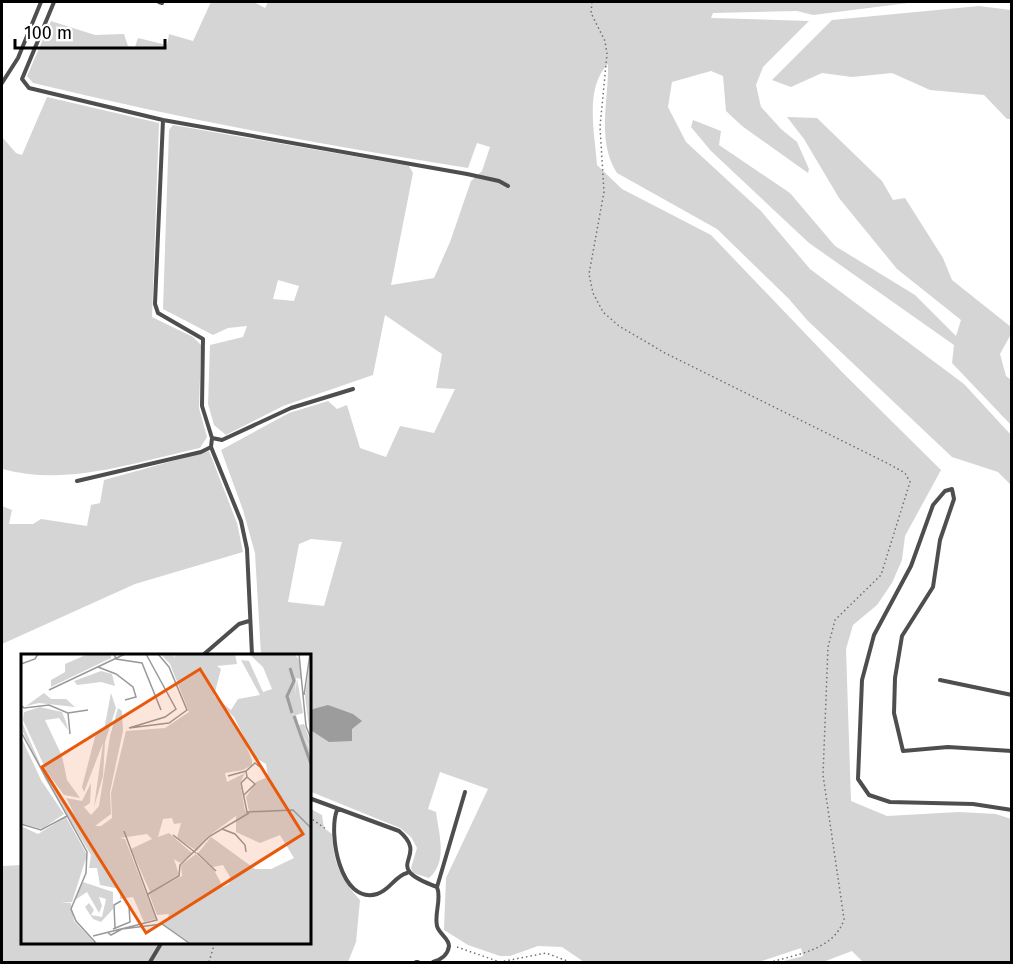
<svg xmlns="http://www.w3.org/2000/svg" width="1013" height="964" font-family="'Fira Sans',sans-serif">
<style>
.green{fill:#d5d5d5;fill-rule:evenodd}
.water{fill:#9c9c9c}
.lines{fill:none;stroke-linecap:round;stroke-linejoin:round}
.path{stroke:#707070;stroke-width:1.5;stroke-dasharray:1.5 3;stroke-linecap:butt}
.lane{stroke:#4e4e4e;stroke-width:4}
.inset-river{fill:none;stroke:#9c9c9c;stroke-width:3}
.inset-road{fill:none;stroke:#999;stroke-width:1.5}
.view{fill:#e8590c;fill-opacity:0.15;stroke:#e8590c;stroke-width:3}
.inset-edge{fill:none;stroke:#000;stroke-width:3}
</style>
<rect width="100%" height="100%" fill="#fff"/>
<path class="green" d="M211,2H254L265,8L268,2H916L813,15L797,11L713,13L711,18L809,21L763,67L756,85L761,107L781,129L797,142L809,169L808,173L742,126L726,111L723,76L711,71L672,82L668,107L686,142L761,211L810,269L964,384L1011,435V485L998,472L952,457L807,320L789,299L717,229L617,173C596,141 609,99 608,64C584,88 595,134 597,165L622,189L711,235L842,372L941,470L905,536L902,560L892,583L877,605L853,625L846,649L851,801L887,816L959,812L996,814L1011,819V962H863L852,951L823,962H780L803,956L801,948L759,962H584L562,947L538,946L510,956H500L468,945L444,930L446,878L488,789L440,772L428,809L436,812C439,834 448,862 429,878L413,873L411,868L417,848L411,837L400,828L309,791V655H261L255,553L243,510L221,450L289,413L328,401L337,409L347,405L360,448L386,457L400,426L434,433L455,389L436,388L442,354L385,315L373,375L283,406L226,435L214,425L208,404L210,345L243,337L247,326L228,328L213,335L163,309L169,130L173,125L409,166L413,173L391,285L434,278L450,242L471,181L482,171L490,147L477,143L468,168C322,145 177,118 33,83L27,76L51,21L95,35L124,34L128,46L135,47L138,38L167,45L169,34L193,41ZM278,280L299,286L294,301L273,299ZM311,539L342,542L324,606L288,602L299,544Z
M979,6L1011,10V119H1007L984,95L930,90L892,73L852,77L822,73L791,87L772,80L832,20Z
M47,97L159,123L152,317L193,337L201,345L199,408L207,437L200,448C135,462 67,487 2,469V137L16,153L22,155Z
M787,117L817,118L882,181L893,200L905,198L943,258L952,280L1011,327V334L1000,354L1006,376L1011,380V425L952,363L954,345L809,243L711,151L691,127L693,120L721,131L719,145L790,193L835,246L915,295L956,336L961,320L897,269L839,198L804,139Z
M209,451L237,523L243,552L135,584L2,644V506L12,510L9,524H33L41,519L87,526L91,505L100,503L104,480Z
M309,808L322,815L324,828L332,834C333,863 341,879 360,900L356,942L348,962H2V866L22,865V942H309Z"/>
<path class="water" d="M328,705L353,714L362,721L352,729V741L329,742L309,729V713L313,709Z"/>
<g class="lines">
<path class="path" d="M592,2L591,13L605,41L607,54L600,127L604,192L589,274L593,293L603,312L619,326L665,353L889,464L905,473L910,482L881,575L835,620L828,647L823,775L844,919C835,949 799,954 771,962
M309,817L326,829
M457,947L500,962L546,953L570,962
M209,962L215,942"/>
<path class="lane" d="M54,2L22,79L29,88L163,120L467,174L499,181L508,186
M159,2L162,3
M2,83L18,58L41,2
M163,120L155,304L158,313L203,339L202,406L212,438L211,447L241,521L247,549L252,655
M212,438L222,440L291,408L353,389
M77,481L201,452L211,447
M203,655L239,624L249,621
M940,680L1012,695
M1012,751L948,747L903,751L894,713L895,678L902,636L933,587L940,540L954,499L952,489L945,491L933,505L911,566L874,635L862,680L858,779L869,795L890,802L973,804L1012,810
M309,798L399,831C432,859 377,865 437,887
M337,810C328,833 340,905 377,894C390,890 395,876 407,873
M150,962L162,942
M416,962H418
M433,962C440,960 448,955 449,946C449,938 439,934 437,926C434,913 442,899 437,887L465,792"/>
</g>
<g transform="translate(21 654)">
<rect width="290" height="290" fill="#fff"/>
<path d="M67,0H90V4L30,33V26L44,18V10ZM140,0H152L154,4V0H214L216,10L196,12L200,15L193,42L210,56L217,45L239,41L220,6L228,7L242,38L251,35L242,13L228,0H274L278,6L281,25L275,24L274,41L276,24L282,59L275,61L278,71L283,70L289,87V93L282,81L290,97L289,289H169L140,269L146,267L148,260L136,261L128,240L161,222L160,211L175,200L193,216L202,233L208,230L209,223L202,211L192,213L177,199L190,183L234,215H250L273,204L259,181L239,189L215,178V162L189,181L176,197L156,184L160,169L153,170L151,164L142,165L137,183L148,179L172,200L159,209L153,205L158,221L129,238L110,195L131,185L126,180L99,184L104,185L135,265L123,268L112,243L99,245V235L79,231L76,214H68L70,201L24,125L0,74V66L20,112L54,161L45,144L61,147L70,129L69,149L63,153L70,161L78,152L89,82L97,54L101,57L102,77L89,138L90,160L74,172H80L91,164L90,139L105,77L144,74L168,58L149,10ZM199,50L213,63L233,103L245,110L247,123L235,128L225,143L228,157L242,159L224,157L219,129L224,119L206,128L204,119L222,116L231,111V106L218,74ZM289,5L288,59L289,81L284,42ZM80,17L91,20L94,32L80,28L56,31L53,27ZM23,39L30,45H45L54,53L18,49L5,52ZM90,39L95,54L84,88L82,122L73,153L82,89L63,138L61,133L75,79L83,76ZM19,53L41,58L45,68L47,76L38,64L24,66L41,102L46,126L59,144L43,141L26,118L2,66L3,58ZM0,83L20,126L43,160L21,175L0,169ZM45,163L66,201L51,248L39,249H50L53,267L74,289H0V172L17,180ZM62,228L92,238V255L80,268L72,265L64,253L68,249L73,256L70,261L81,263L85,245L78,243L81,252L78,259L66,238L54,246Z" fill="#d5d5d5" fill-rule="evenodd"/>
<path class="inset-river" d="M269,14L273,27L266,42L271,59M273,62L290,110"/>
<path class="inset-road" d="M93,0L95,5L121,9L140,56M125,0L155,55L144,63L108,74L148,69L166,56L148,13L137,0M278,0L285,72L290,85M0,10L14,5L17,0M77,13L95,20L112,33L115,43L104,46M28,36L104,0M283,41L289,0M0,51L3,54L28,51L47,59L49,80M47,59L67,56M0,78L66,198L65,219L50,255L55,267L75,289M225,117L226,123L220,129L226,158L272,156L290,174M207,122L225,117L234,109L239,113M223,141L234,130L226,123M0,170L20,176L46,162M201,175L214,180L224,191L225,198M152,181L175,199M176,199L195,217M127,240L158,222L159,211L189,182L228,159M94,274L93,251L100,247M92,275L109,268L108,252M86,278L90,281L101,275L141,270L168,289M72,282L136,266L103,177"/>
<path class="view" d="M179,15L282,180L125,279L21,113Z"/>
<rect width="290" height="290" class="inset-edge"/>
</g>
<rect width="1013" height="964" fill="none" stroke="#000000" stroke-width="6"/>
<path d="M15 39v9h150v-9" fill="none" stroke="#000000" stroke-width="3"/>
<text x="24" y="39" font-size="18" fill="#000000" stroke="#ffffff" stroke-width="4.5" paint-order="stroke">100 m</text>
</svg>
